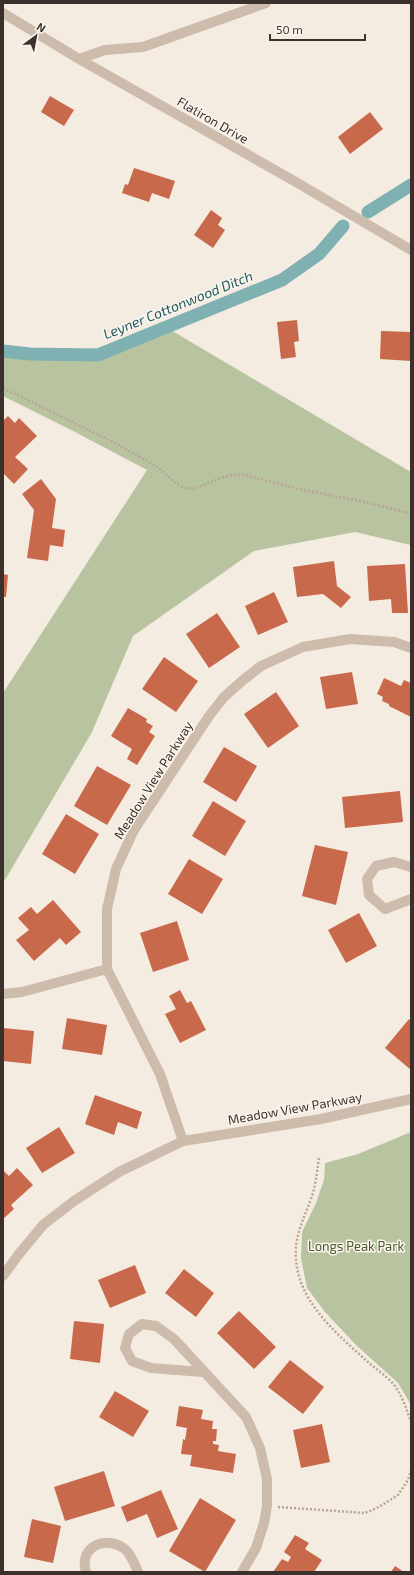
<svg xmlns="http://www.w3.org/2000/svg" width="414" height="1575" font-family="'Exo 2',sans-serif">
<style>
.green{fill:#b8c4a0}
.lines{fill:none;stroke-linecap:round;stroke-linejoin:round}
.canal{stroke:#7fb0b2;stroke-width:13}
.building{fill:#c8694b}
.path{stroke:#b9a596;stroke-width:2.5;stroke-dasharray:2 2;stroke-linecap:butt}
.street{stroke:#cdbbac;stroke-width:10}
.labels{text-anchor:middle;stroke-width:3;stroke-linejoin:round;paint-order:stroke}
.street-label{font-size:13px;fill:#3b302b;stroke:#fbf5ee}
.park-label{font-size:13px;fill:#4a5a2e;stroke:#fbf5ee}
.water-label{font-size:14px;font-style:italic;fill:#1f5a5e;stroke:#fbf5ee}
</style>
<rect width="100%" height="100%" fill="#f4ebe1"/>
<path class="green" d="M169,329L411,472V545L355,532L254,551L133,636L92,732L5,880H3V693L147,470L75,432L3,396V353L88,357L110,353Z
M411,1132V1405L398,1383L356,1345L325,1312L307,1288L301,1258L302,1232L316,1203L324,1180L325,1163L358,1154Z"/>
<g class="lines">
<path class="canal" d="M368,212L411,185
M3,351L30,354L98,355L282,280L319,254L343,226"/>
</g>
<path class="building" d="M50,96L74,110L64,126L41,112Z
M370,112L383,129L350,154L338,137Z
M134,168L175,181L169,199L152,193L149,202L122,193L125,184L128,185Z
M211,210L222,218L218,225L225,230L213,248L194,235Z
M297,320L299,341L294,342L296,357L281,359L277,322Z
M381,331L411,332V361L380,359Z
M8,416L15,423L19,418L37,436L15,457L28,469L14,484L3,473V421Z
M41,479L56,499L52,528L65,530L63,547L50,545L48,561L27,558L34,510L22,494Z
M334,561L337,586L351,597L341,608L323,594L297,597L293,567Z
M405,564L408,613H392L391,599L369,601L367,566Z
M3,574L8,575L6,597H3Z
M274,592L288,622L258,635L245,606Z
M217,613L240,647L209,668L186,634Z
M164,657L198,681L176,712L142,689Z
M352,672L358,704L326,709L320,677Z
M384,678L401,686L404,680L411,683V717L389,706V704L382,701L383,697L377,694Z
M276,692L299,726L268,748L244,714Z
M128,708L147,719L146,722L153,726L149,732L155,736L137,765L127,759L132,749L111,736Z
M224,747L257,766L236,802L203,782Z
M97,766L131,785L107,825L74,806Z
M400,791L403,822L345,828L342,797Z
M213,801L246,821L225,856L192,836Z
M66,814L99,834L75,874L42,854Z
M315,845L348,852L336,905L302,896Z
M189,859L223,879L202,914L168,894Z
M53,900L81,932L66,945L60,938L34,961L16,940L29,930L18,918L31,907L37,914Z
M359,913L377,946L346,963L328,930Z
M177,921L189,960L153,972L140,933Z
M180,990L187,1003L191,1001L206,1030L180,1043L165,1014L176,1009L169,996Z
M67,1018L107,1025L102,1055L62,1049Z
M409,1019L411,1021V1070L385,1048Z
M3,1028L34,1031L31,1064L3,1061Z
M95,1095L142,1112L137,1129L118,1122L114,1135L85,1124Z
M59,1127L75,1153L42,1173L26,1148Z
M17,1168L33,1185L11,1205L14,1209L3,1219V1170L9,1176Z
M135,1265L146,1293L110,1308L98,1280Z
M184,1269L214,1293L196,1317L165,1293Z
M239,1311L276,1347L254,1369L217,1333Z
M74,1321L104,1324L100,1363L70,1359Z
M290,1360L324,1387L303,1414L268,1387Z
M115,1391L149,1411L133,1437L99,1417Z
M179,1406L203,1410L201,1419L213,1421L212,1429H217L216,1441H213V1444L219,1445L218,1451L236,1454L233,1473L190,1466L192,1455L181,1454L183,1439L185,1440L187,1428L176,1426Z
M322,1424L330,1462L301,1468L293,1430Z
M104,1471L115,1506L65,1521L54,1487Z
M161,1490L178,1529L157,1538L147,1514L127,1522L121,1507Z
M200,1498L236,1520L205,1572L169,1551Z
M32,1519L61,1526L53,1563L24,1557Z
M295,1535L309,1543L305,1549L322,1560L314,1572H273L282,1559L288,1562L291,1557L284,1552Z
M395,1566L404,1572H391Z"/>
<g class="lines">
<path class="path" d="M3,388L111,441L156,466L177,484L184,488L194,489L218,479L231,475H245L299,489L369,503L411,514
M319,1158C317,1171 316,1184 312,1196C305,1217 294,1235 296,1258C298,1302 337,1334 368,1362C377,1370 390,1378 397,1389C403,1399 407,1410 411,1422
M278,1507L365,1513L379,1507L398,1495L408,1480L411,1470"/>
<path class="street" d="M3,13L79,59L296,182L411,250
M79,59L105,50L143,47L266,3
M411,867L394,862L376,866L367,879L369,895L385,909L411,899
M3,994L22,992L107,969
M183,1141L160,1074L107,969V909L116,869L134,830L209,716L224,697L242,681L261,666L303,647L350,639L394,642L411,648
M3,1276L19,1254L43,1225L74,1201L119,1172L183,1141L321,1119L411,1099
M203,1372L151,1368L132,1361L125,1348L129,1334L142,1324L156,1326L174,1339L246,1417L260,1448L267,1479V1506L264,1523L256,1548L242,1572
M86,1572C78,1546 107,1534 126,1550C131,1555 135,1565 138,1572"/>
</g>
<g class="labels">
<g class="street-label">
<text transform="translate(213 120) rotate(30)" y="5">Flatiron Drive</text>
<text transform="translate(153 780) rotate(-58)" y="5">Meadow View Parkway</text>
<text transform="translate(295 1108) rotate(-10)" y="5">Meadow View Parkway</text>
</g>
<g class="park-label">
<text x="356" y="1251">Longs Peak Park</text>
</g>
<g class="water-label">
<text transform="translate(178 305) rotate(-22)" y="5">Leyner Cottonwood Ditch</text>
</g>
</g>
<rect width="414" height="1575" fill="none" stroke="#3b302b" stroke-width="8"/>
<g transform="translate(36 36) rotate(32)" stroke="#fbf5ee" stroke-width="3" paint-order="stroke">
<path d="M0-3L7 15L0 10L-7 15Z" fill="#3b302b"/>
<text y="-6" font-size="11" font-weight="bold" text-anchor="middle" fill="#3b302b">N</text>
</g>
<path d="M270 34v6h95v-6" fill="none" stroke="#3b302b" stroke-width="2"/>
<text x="276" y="34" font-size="12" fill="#3b302b" stroke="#fbf5ee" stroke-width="3" paint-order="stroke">50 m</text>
</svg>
